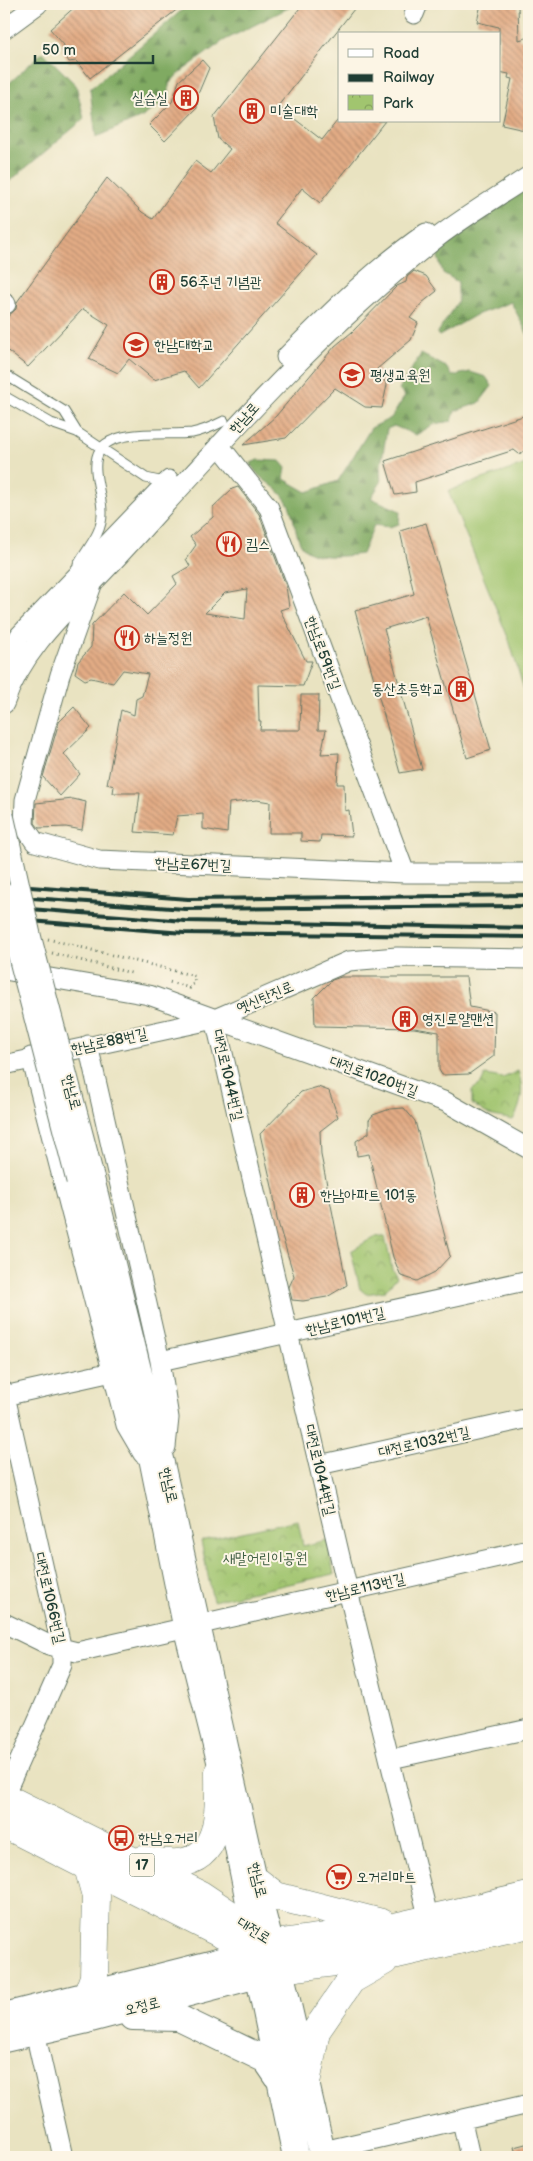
<svg xmlns="http://www.w3.org/2000/svg" width="533" height="2161" font-family="'Balsamiq Sans','Poor Story',sans-serif">
<style>
.forest{fill:url(#forest-firs);stroke:#50744b}
.park{fill:url(#park-crowns);stroke:#608152}
.garden{fill:#a1c56f;stroke:#608152}
.building{fill:url(#building-back-hatch);fill-rule:evenodd}
.lines{fill:none;stroke-linecap:round;stroke-linejoin:round}
.service-casing{stroke:#667765;stroke-width:11}
.minor-casing{stroke:#667765;stroke-width:21}
.secondary-casing{stroke:#667765;stroke-width:28}
.primary-casing{stroke:#667765;stroke-width:29}
.path{stroke:#667765;stroke-width:3;stroke-dasharray:1 4;stroke-linecap:butt}
.service{stroke:#fff;stroke-width:9}
.minor{stroke:#fff;stroke-width:19}
.secondary{stroke:#fff;stroke-width:26}
.primary{stroke:#fff;stroke-width:28}
.rail{stroke:#1f3d34;stroke-width:4}
.minor-bridge-casing{stroke:#667765;stroke-width:21;stroke-linecap:butt}
.minor-bridge{stroke:#fff;stroke-width:19}
.labels{text-anchor:middle;stroke-width:4;stroke-linejoin:round;paint-order:stroke}
.shield{fill:#fcf5e5;stroke:#617469;stroke-width:1}
.shield-label{font-size:14px;font-weight:bold;fill:#1f3d34}
.poi-label{font-size:15px;fill:#1f3d34;stroke:#fcf5e5;text-anchor:start}
.street-label{font-size:15px;fill:#1f3d34;stroke:#fcf5e5}
.park-label{font-size:15px;fill:#405f43;stroke:#fcf5e5}
</style>
<defs>
<pattern id="forest-firs" width="22" height="20" patternUnits="userSpaceOnUse" patternTransform="scale(1.25)"><rect width="22" height="20" fill="#80aa62"/><path d="M5 1l3.5 6h-7zM16 11l3.5 6h-7z" fill="#688c52"/></pattern>
<pattern id="park-crowns" width="20" height="18" patternUnits="userSpaceOnUse" patternTransform="scale(1.25)"><rect width="20" height="18" fill="#a1c56f"/><path d="M2 6a3 3 0 1 1 6 0M12 15a3 3 0 1 1 6 0" fill="none" stroke="#83a15c"/></pattern>
<pattern id="building-back-hatch" width="6" height="6" patternUnits="userSpaceOnUse" patternTransform="scale(1.25)"><rect width="6" height="6" fill="#e3ac85"/><path d="M-1 5l2 2M0 0l6 6M5-1l2 2" fill="none" stroke="#b78d6e"/></pattern>
</defs>
<rect width="100%" height="100%" fill="#fcf5e5"/>
<filter id="ink" filterUnits="userSpaceOnUse"><feTurbulence type="fractalNoise" baseFrequency=".02" numOctaves="2"/><feDisplacementMap in="SourceGraphic" scale="10" xChannelSelector="R" yChannelSelector="G"/><feConvolveMatrix kernelMatrix="1 2 1 2 8 2 1 2 1" color-interpolation-filters="sRGB"/></filter>
<filter id="wash" filterUnits="userSpaceOnUse"><feTurbulence type="fractalNoise" baseFrequency=".0096" numOctaves="4" result="noise"/><feDisplacementMap in="SourceGraphic" scale="20" xChannelSelector="R" yChannelSelector="G"/><feGaussianBlur stdDeviation="1.12" result="paint"/><feColorMatrix in="noise" values="0 0 0 0 0 0 0 0 0 0 0 0 0 0 0 0 0 1.4 0 .05"/><feComposite in="paint" operator="in"/></filter>
<g filter="url(#wash)">
<rect width="100%" height="100%" fill="#e9e3c1"/>
<path class="forest" d="M189,4H296L223,41L178,74L169,84V98L142,117L96,137L90,89Z
M43,52L76,85L84,119L4,186V88Z
M516,185L529,192V337L511,302L476,315L439,336L437,334L458,301V282L443,273L438,257L442,236Z
M421,354L446,367L452,376L470,372L486,377L492,386L479,403L455,411L452,421L434,424L416,435L394,426L387,429L380,471L381,482L371,498L400,511L399,524L389,527L374,525L362,554C345,556 306,562 299,540C293,524 294,509 283,496C273,483 256,479 251,463L258,460L280,461L286,468L284,479L307,492L338,481L371,428L391,418L405,396L399,389Z"/>
<path class="park" d="M518,1071C524,1088 522,1105 513,1120L489,1115L472,1104V1090L481,1084L485,1075L503,1078Z
M385,1236L392,1269L397,1277L385,1291L366,1294L360,1289L351,1251L374,1237Z
M298,1520L303,1546L327,1540L334,1574L213,1601L201,1541Z"/>
<path class="garden" d="M529,463V706L509,640L448,491Z"/>
<g id="blocks">
<path class="building" d="M78,4H184L90,78L76,61L69,62L62,51L64,45L50,29Z
M303,4H358L278,106L322,140L337,121H385L320,203L302,188L275,223L317,255L199,388L184,371L154,380L129,359L118,373L89,359L109,325L83,309L28,367L4,348V320L16,309L17,302L107,178L142,212L153,219L195,161L211,173L230,149L218,139L214,117Z
M481,4H518L519,40L529,37V131L502,125L512,79L508,78L509,74L499,72V27L477,22Z
M202,60L209,68L198,94L197,108L165,141L149,125L172,102L179,81Z
M414,271L426,276L437,291L422,303L410,318L418,323L411,340L377,369L387,385L382,408L365,407L335,388L286,438L243,445L276,416L335,346L352,332L397,286L406,282L407,277Z
M529,414V445L528,449L519,454L514,450L415,482L416,492L395,495L385,461Z
M238,487L259,514L286,586L289,607L280,610L306,661H312L303,686L258,685L259,721H261L260,730H300L301,695H319L318,730H326L321,754L339,753L337,784H344L345,811L349,810L352,836L321,835L320,842L301,841V833H269L270,802L257,800L229,803L227,833L203,829V814L177,816L173,835L135,832L140,793H113L114,786L107,784L121,710L134,715L136,699L142,696L148,674L123,670L113,683L91,678L85,680L75,673L78,662L91,647L92,625L124,592L147,615L177,584L173,576L190,566L186,559L196,545L190,537L213,517V507L232,489ZM247,589L245,619L205,613L225,593Z
M426,523L491,750L467,758L426,616L384,629L422,769L400,773L355,611L414,594L400,531Z
M74,707L91,728L64,754L80,774L60,796L43,777L59,722Z
M73,799L86,802L82,830L66,827L39,828L35,823L36,803Z
M341,977H466L470,1007L495,1012L494,1056L469,1074L442,1075L439,1070V1032L414,1028L315,1026L314,998L332,980Z
M318,1087L329,1091L338,1117L320,1131L321,1155L347,1285L327,1297L303,1301L292,1300L289,1287L294,1276L277,1219L273,1191L260,1134L301,1092Z
M404,1108L415,1121L450,1256L435,1272L417,1281L401,1276L393,1257L369,1154L357,1156L356,1141L369,1133V1120L373,1115L390,1109Z
M529,2143V2157H517L514,2147Z"/>
</g>
</g>
<g filter="url(#ink)">
<use href="#blocks" fill-opacity="0" stroke="#667765" stroke-width="1"/>
<g class="lines">
<defs>
<path id="service" d="M4,374L64,411L77,432
M4,396L51,423L77,432L146,478L159,481L165,479
M78,565C87,548 102,534 102,514C103,494 89,467 100,450C114,428 169,436 192,433C203,431 214,426 224,421"/>
<path id="minor" d="M414,14L418,4
M4,29L38,4
M4,303L6,304
M286,357C330,313 375,268 426,233
M219,445L269,508L405,873
M92,585L60,675L25,800L24,826L35,842L99,860L405,873H529
M4,664L20,635L169,480
M4,704C24,643 79,600 121,553C222,442 319,331 438,237C467,215 499,196 529,176
M4,970L149,995L446,1102L529,1149
M215,1019L348,1591L429,1920
M88,1045L160,1361L169,1418L166,1447
M31,1057L126,1425L143,1454
M4,1065L215,1019L349,961L397,957L529,959
M94,1176L165,1465L258,1882L274,1944
M76,1181L142,1426L183,1628L219,1771L252,1934
M160,1361L529,1280
M4,1391L62,1650V1665L4,1796
M4,1396L112,1372
M319,1465L529,1418
M4,1623L49,1645L77,1652L529,1550
M391,1759L529,1729
M35,2032L63,2157
M462,2121L470,2157
M323,2151L529,2104"/>
<path id="secondary" d="M255,1958L296,2157
M4,2016L214,1963L274,1944L323,2157
M133,2017L179,2018L266,2060L281,2082
M4,2039L87,2020L280,1969"/>
<path id="primary" d="M4,1797L201,1895L274,1944L395,1927L529,1896
M4,1824L253,1950L280,1969L397,1954L529,1924
M143,1860C154,1861 167,1864 178,1863C224,1858 219,1804 219,1771
M258,1882L276,1896L382,1923
M87,1996L94,1977L96,1896L88,1867
M306,2083L316,2031L351,1980L384,1961"/>
</defs>
<use href="#service" class="service-casing"/>
<use href="#minor" class="minor-casing"/>
<use href="#secondary" class="secondary-casing"/>
<use href="#primary" class="primary-casing"/>
<path class="path" d="M48,939L195,976L194,983L190,988L169,982
M52,953L131,973"/>
<use href="#service" class="service"/>
<use href="#minor" class="minor"/>
<use href="#secondary" class="secondary"/>
<use href="#primary" class="primary"/>
<path class="rail" d="M4,885L188,899L529,895
M4,896L185,909L529,906
M4,907L185,921L529,928
M4,919L184,933L529,937"/>
<defs>
<path id="minor-bridge" d="M4,815L32,939L94,1176
M4,892L15,945L76,1181"/>
</defs>
<use href="#minor-bridge" class="minor-bridge-casing"/>
<use href="#minor-bridge" class="minor-bridge"/>
</g>
</g>
<defs>
<symbol id="building-ring" viewBox="-11 -11 22 22"><circle r="9.5" fill="#fcf5e5" stroke="#c8321e" stroke-width="1.5"/><path d="M-4-6H4V6H1V3H-1V6H-4ZM-2.5-4.3h1.7v1.8h-1.7ZM.8-4.3h1.7v1.8H.8ZM-2.5-1h1.7V.8h-1.7ZM.8-1h1.7V.8H.8Z" fill="#c8321e"/></symbol>
<symbol id="university-ring" viewBox="-11 -11 22 22"><circle r="9.5" fill="#fcf5e5" stroke="#c8321e" stroke-width="1.5"/><path d="M0-5L7-2L0 1L-7-2ZM-4 1L0 2.5L4 1V4Q0 6-4 4Z" fill="#c8321e"/></symbol>
<symbol id="restaurant-ring" viewBox="-11 -11 22 22"><circle r="9.5" fill="#fcf5e5" stroke="#c8321e" stroke-width="1.5"/><path d="M-5-6h1v4h1v-4h1v4h1v-4h1v5L-1.5 .5V6h-2V.5L-5-1ZM5-6V6H3V1.5H1.5Q1.5-4 5-6Z" fill="#c8321e"/></symbol>
<symbol id="bus-ring" viewBox="-11 -11 22 22"><circle r="9.5" fill="#fcf5e5" stroke="#c8321e" stroke-width="1.5"/><path d="M-5-6H5V4H4V6H2V4H-2V6H-4V4H-5ZM-3.5-4V0h7V-4ZM-3.5 1.2v1.5H-2V1.2ZM2 1.2v1.5H3.5V1.2Z" fill="#c8321e"/></symbol>
<symbol id="supermarket-ring" viewBox="-11 -11 22 22"><circle r="9.5" fill="#fcf5e5" stroke="#c8321e" stroke-width="1.5"/><path d="M-6-5.5h2.5l.6 2H6L4.5 2H-2.5L-4.4-4H-6ZM-1.5 3.2a1.3 1.3 0 1 0 .1 0ZM3 3.2a1.3 1.3 0 1 0 .1 0Z" fill="#c8321e"/></symbol>
</defs>
<g fill-rule="evenodd">
<use href="#building-ring" x="172" y="84" width="28" height="28"/>
<use href="#building-ring" x="238" y="97" width="28" height="28"/>
<use href="#building-ring" x="148" y="268" width="28" height="28"/>
<use href="#university-ring" x="122" y="331" width="28" height="28"/>
<use href="#university-ring" x="338" y="361" width="28" height="28"/>
<use href="#restaurant-ring" x="215" y="530" width="28" height="28"/>
<use href="#restaurant-ring" x="113" y="624" width="28" height="28"/>
<use href="#building-ring" x="447" y="675" width="28" height="28"/>
<use href="#building-ring" x="391" y="1005" width="28" height="28"/>
<use href="#building-ring" x="288" y="1181" width="28" height="28"/>
<use href="#bus-ring" x="107" y="1824" width="28" height="28"/>
<use href="#supermarket-ring" x="325" y="1863" width="28" height="28"/>
</g>
<g class="labels">
<rect class="shield" x="129.5" y="1853.5" width="25" height="23" rx="4"/>
<g class="shield-label">
<text x="142" y="1870">17</text>
</g>
<g class="poi-label">
<text x="168" y="103" text-anchor="end">실습실</text>
<text x="270" y="116">미술대학</text>
<text x="180" y="287">56주년 기념관</text>
<text x="154" y="350">한남대학교</text>
<text x="370" y="380">평생교육원</text>
<text x="246" y="549">킴스</text>
<text x="144" y="643">하늘정원</text>
<text x="444" y="694" text-anchor="end">동산초등학교</text>
<text x="422" y="1024">영진로얄맨션</text>
<text x="320" y="1200">한남아파트 101동</text>
<text x="138" y="1843">한남오거리</text>
<text x="356" y="1882">오거리마트</text>
</g>
<g class="street-label">
<text transform="translate(244 418) rotate(-48)" y="5">한남로</text>
<text transform="translate(323 653) rotate(70)" y="5">한남로59번길</text>
<text transform="translate(193 864) rotate(2)" y="5">한남로67번길</text>
<text transform="translate(265 997) rotate(-23)" y="5">옛신탄진로</text>
<text transform="translate(109 1041) rotate(-12)" y="5">한남로88번길</text>
<text transform="translate(228 1075) rotate(77)" y="5">대전로1044번길</text>
<text transform="translate(374 1076) rotate(20)" y="5">대전로1020번길</text>
<text transform="translate(72 1092) rotate(75)" y="5">한남로</text>
<text transform="translate(345 1321) rotate(-13)" y="5">한남로101번길</text>
<text transform="translate(424 1442) rotate(-13)" y="5">대전로1032번길</text>
<text transform="translate(320 1470) rotate(77)" y="5">대전로1044번길</text>
<text transform="translate(169 1485) rotate(77)" y="5">한남로</text>
<text transform="translate(365 1587) rotate(-13)" y="5">한남로113번길</text>
<text transform="translate(50 1598) rotate(77)" y="5">대전로1066번길</text>
<text transform="translate(258 1880) rotate(76)" y="5">한남로</text>
<text transform="translate(254 1930) rotate(32)" y="5">대전로</text>
<text transform="translate(142 2006) rotate(-14)" y="5">오정로</text>
</g>
<g class="park-label">
<text x="265" y="1563">새말어린이공원</text>
</g>
</g>
<rect width="533" height="2161" fill="none" stroke="#fcf5e5" stroke-width="20"/>
<rect x="338" y="32" width="162" height="90" fill="#fcf5e5" stroke="#a4ab9e"/>
<rect x="348" y="49" width="25" height="8" fill="#ffffff" stroke="#a4ab9e"/>
<text x="383" y="58" font-size="15" fill="#1f3d34">Road</text>
<rect x="348" y="74" width="25" height="8" fill="#1f3d34" stroke="#a4ab9e"/>
<text x="383" y="82" font-size="15" fill="#1f3d34">Railway</text>
<rect x="348" y="95" width="25" height="15" fill="url(#park-crowns)" stroke="#a4ab9e"/>
<text x="383" y="108" font-size="15" fill="#1f3d34">Park</text>
<path d="M35 55v8h118v-8" fill="none" stroke="#1f3d34" stroke-width="2.5"/>
<text x="42" y="55" font-size="15" fill="#1f3d34" stroke="#fcf5e5" stroke-width="4" paint-order="stroke">50 m</text>
</svg>
